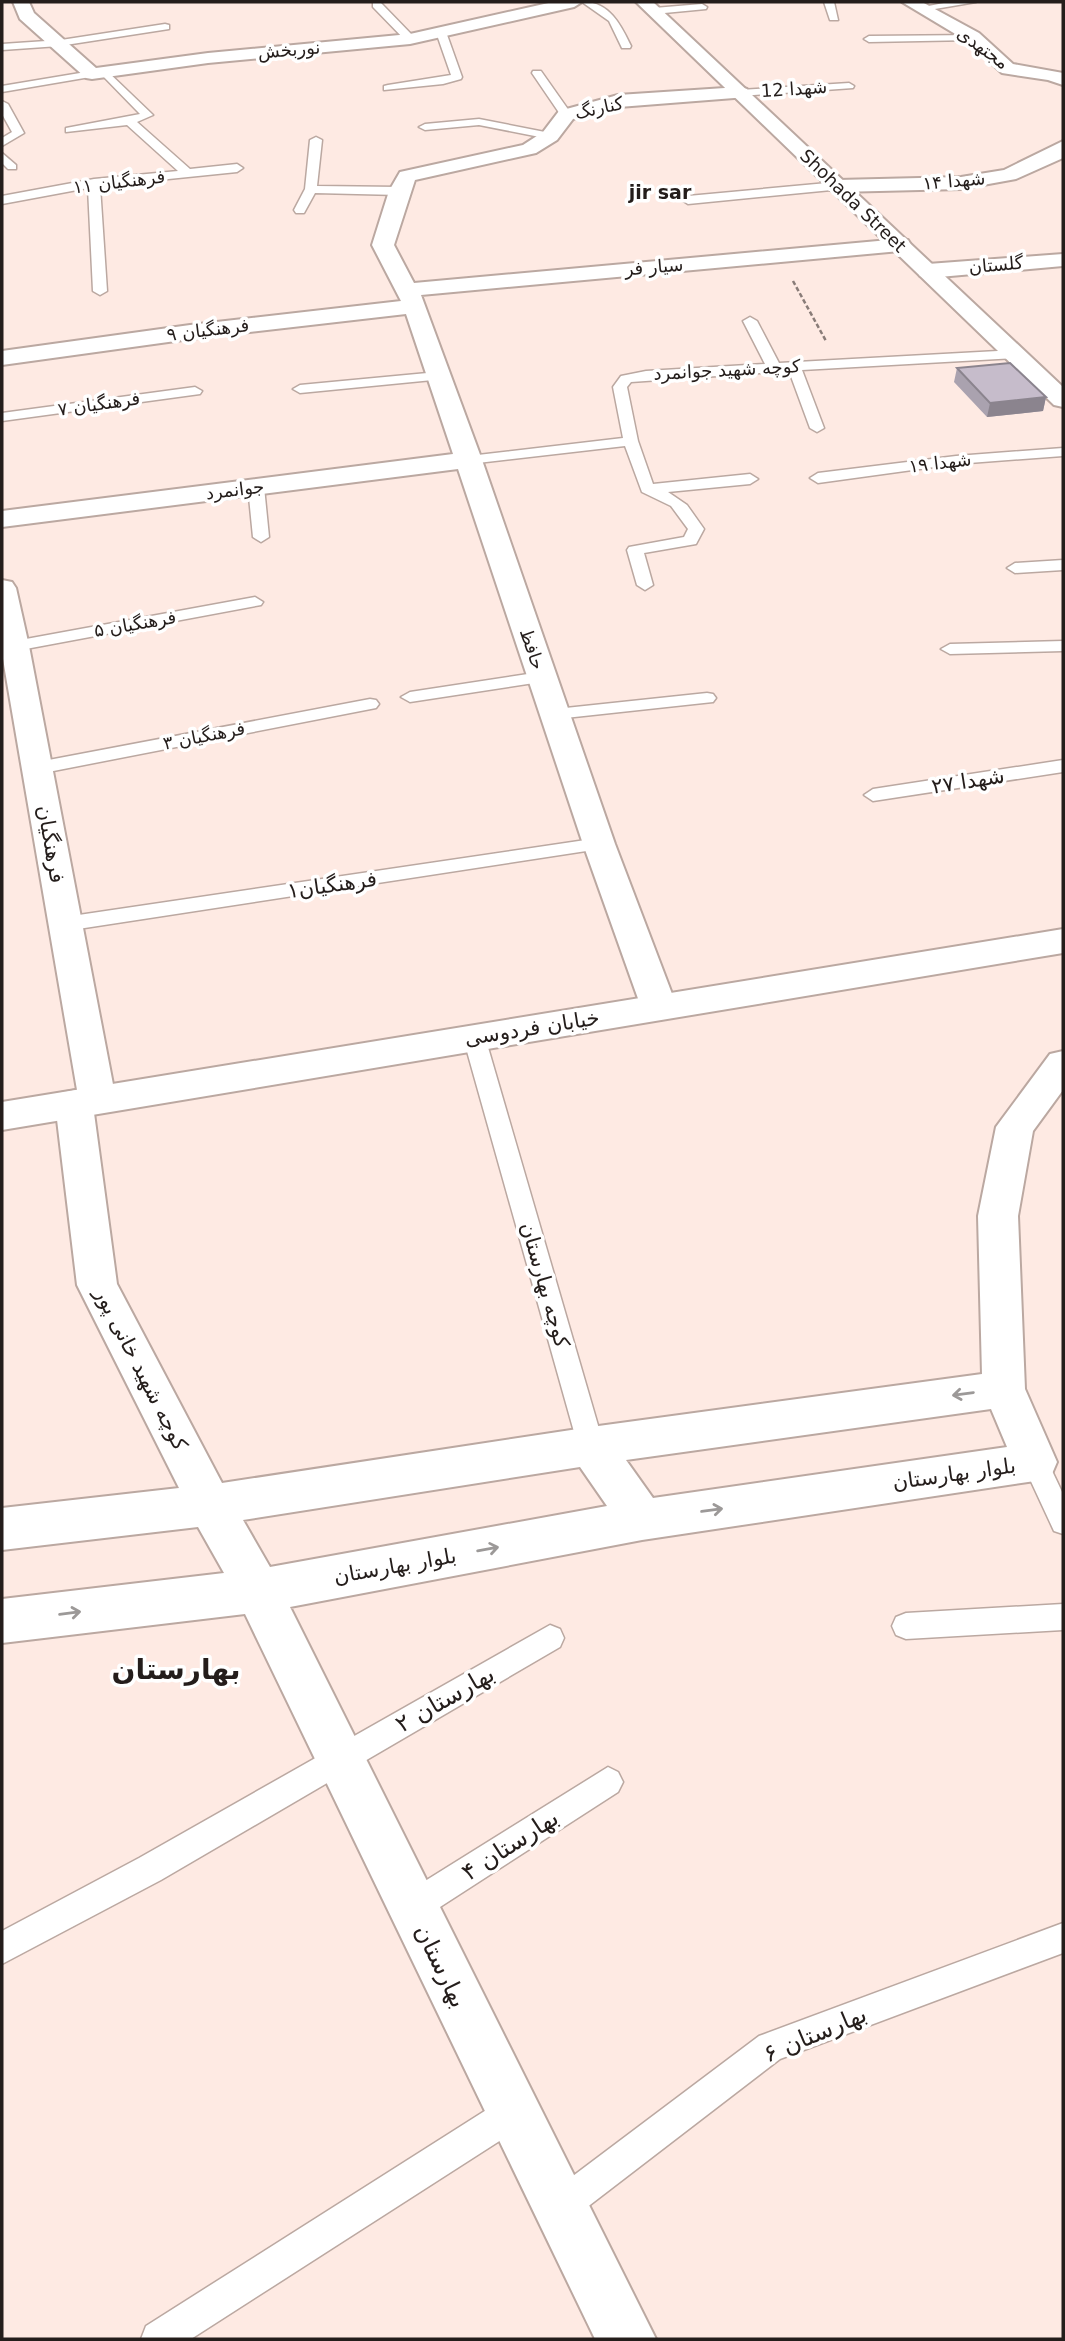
<svg xmlns="http://www.w3.org/2000/svg" width="1065" height="2341" font-family="'DejaVu Sans',Cairo,sans-serif">
<style>
.lines{fill:none;stroke-linecap:round;stroke-linejoin:round}
.service-casing{stroke:#bba8a1;stroke-width:3}
.minor-casing{stroke:#bba8a1;stroke-width:4}
.secondary-casing{stroke:#bba8a1;stroke-width:4}
.path{stroke:#897c78;stroke-width:2.5;stroke-dasharray:4.5 2.5;stroke-linecap:butt}
.service{fill:#fff;fill-rule:evenodd}
.minor{fill:#fff;fill-rule:evenodd}
.secondary{fill:#fff;fill-rule:evenodd}
.wall{fill:#aaa2af}
.shaded-wall{fill:#8b848e}
.building{fill:#c6bccb;stroke:#8b848e;stroke-width:2}
.oneway{stroke:#9c9998}
.labels{text-anchor:middle;stroke-width:7;stroke-linejoin:round;paint-order:stroke}
.far-street-label{font-size:18px;fill:#241d1b;stroke:#fff}
.far-neighbourhood-label{font-size:19px;font-weight:bold;fill:#241d1b;stroke:#fff}
.street-label{font-size:21px;fill:#241d1b;stroke:#fff}
.near-street-label{font-size:24px;fill:#241d1b;stroke:#fff}
.near-neighbourhood-label{font-size:28px;font-weight:bold;fill:#241d1b;stroke:#fff}
</style>
<rect width="100%" height="100%" fill="#feeae3"/>
<g class="lines">
<defs>
<path id="service" d="M582,2C609,1 621,25 631,46L630,48H622L609,21Z
M824,2H834L838,20H830Z
M949,2H976L923,11L918,8Z
M373,3H381L414,37V41H406L373,7Z
M702,4L707,7L706,9L654,14L649,11L654,8Z
M165,24L169,25V29L59,46L2,50V44L61,40Z
M441,29L446,32L462,77L461,79L443,84L384,90V86L388,85L451,75L436,32Z
M977,35V39L973,40L869,42L864,39L869,36Z
M106,70L153,115L137,122L190,169L237,164L243,168L237,172L100,186L107,291L100,295L93,291L88,188L2,204V196L94,179L178,171L127,125L66,132V128L140,114L102,75L101,73Z
M92,71L96,72V76L2,92V86Z
M533,71H541L572,115L570,117H562L532,73Z
M849,83L854,86L853,88L740,96L735,93L740,90Z
M2,101L8,104L24,133L2,146V138L12,132L2,114Z
M479,119L550,133L556,136L550,139L479,125L425,130L419,127L425,124Z
M316,137L322,140L317,186L399,187L405,191L399,195L315,193L304,213H296L294,210L305,189L310,140Z
M2,153L16,165V169H8L2,163Z
M838,182L842,183V189L688,204L682,200L688,196Z
M750,317L757,321L779,363L1016,350L1023,354L1016,358L802,370L824,428L817,432L810,428L789,371L631,382L627,387L638,441L653,484L750,474L758,479L750,484L668,492L687,505L704,529L696,544L644,553L653,585L645,590L637,585L627,550L629,547L684,537L688,529L671,506L642,492L625,446L469,464L462,460L469,456L623,438L613,387L621,376L646,371L765,364L743,321Z
M438,372L443,373V379L300,393L293,389L300,385Z
M195,387L202,391L200,394L2,421V413Z
M1063,448V456L956,464L818,483L810,478L818,473L956,456Z
M256,482L264,487L269,537L261,542L253,537L248,487Z
M1063,560V570L1015,573L1007,568L1015,563Z
M255,597L263,602L261,605L15,651L7,646L15,641Z
M1063,641V651L950,654L941,649L950,644Z
M541,672L547,673L550,677L547,681L410,702L401,697L410,692Z
M707,693L713,694L716,698L713,702L556,719L547,714L556,709Z
M370,699L376,700L379,704L376,708L38,774L29,768L38,762Z
M1063,760V772L873,801L864,795L873,789Z
M599,838L606,840L609,844L606,848L65,931L58,929L55,924L58,919L65,917Z
M474,1029L482,1032L485,1037L604,1446L600,1454L591,1457L582,1454L578,1446L463,1037L466,1032Z
M1035,1450L1044,1454L1063,1494V1534L1054,1531L1022,1462L1026,1454Z
M1063,1604V1630L906,1639L896,1635L892,1626L896,1617L906,1613Z
M550,1625L560,1629L564,1638L560,1647L161,1880L2,1964V1931L139,1858Z
M608,1767L618,1772L623,1782L618,1792L423,1918L412,1922L401,1918L397,1907L401,1896Z
M1063,1923V1953L780,2059L573,2218L561,2223L549,2218L544,2206L549,2194L759,2036Z
M514,2095L526,2100L531,2112L526,2124L191,2339H141L146,2326L502,2100Z"/>
<path id="minor" d="M13,2H29L34,13L96,68L208,53L410,34L553,2H582L574,7L410,44L208,63L92,79L86,78L20,19Z
M902,2H922L979,33L1013,64L1063,73V85L1048,80L1002,73L967,41Z
M740,87L747,89L749,93L747,97L619,107L573,119L557,140L536,153L415,180L394,245L414,283L900,239L908,240L911,245L908,250L900,251L421,295L482,460L615,844L677,1007L672,1016L659,1020L646,1016L641,1007L583,844L458,469L2,527V511L453,454L406,314L190,339L2,365V351L190,325L401,301L372,245L389,191L400,172L523,145L543,132L559,111L618,95Z
M1063,141V158L1016,179L961,189L838,192L831,190L828,186L831,182L838,180L961,177L1004,170Z
M1063,254V266L928,278L920,276L917,271L920,266L928,264Z
M2,580L12,582L16,588L29,646L116,1100L110,1110L94,1113L117,1284L222,1483L591,1427L982,1374L978,1216L996,1127L1050,1054L1063,1051V1090L1033,1131L1018,1216L1025,1389L1057,1462L1051,1476L1035,1481L642,1540L290,1607L656,2339H595L245,1614L2,1643V1599L224,1573L198,1527L2,1550V1508L179,1488L77,1285L55,1103L61,1093L77,1090L2,653ZM991,1409L1007,1447L653,1498L626,1460ZM580,1467L607,1506L270,1567L243,1520Z"/>
<path id="secondary" d="M636,2H653L1063,387V407L1054,405Z
M1063,929V953L2,1130V1102Z"/>
</defs>
<use href="#service" class="service-casing"/>
<use href="#minor" class="minor-casing"/>
<use href="#secondary" class="secondary-casing"/>
<path class="path" d="M793,281L826,341"/>
<use href="#service" class="service"/>
<use href="#minor" class="minor"/>
<use href="#secondary" class="secondary"/>
</g>
<path class="wall" d="M957,368L1046,397L1043,411L987,417L954,382Z"/>
<path class="shaded-wall" d="M1046,397L1043,411L987,417L990,403Z"/>
<path class="building" d="M1010,363L1046,397L990,403L957,368Z"/>
<defs><path id="oneway-shaft" d="M-6 0H5M1.5-3L5.5 0L1.5 3" fill="none" stroke-width="1.6" stroke-linecap="round" stroke-linejoin="round" transform="scale(1.75)"/></defs>
<g class="oneway">
<use href="#oneway-shaft" transform="translate(963 1394) rotate(172)"/>
<use href="#oneway-shaft" transform="translate(712 1510) rotate(-8)"/>
<use href="#oneway-shaft" transform="translate(488 1549) rotate(-10)"/>
<use href="#oneway-shaft" transform="translate(70 1613) rotate(-7)"/>
</g>
<g class="labels">
<g class="far-street-label">
<text transform="translate(983 48) rotate(36)" y="6">مجتهدی</text>
<text transform="translate(289 50) rotate(-5)" y="6">نوربخش</text>
<text transform="translate(794 89) rotate(-4)" y="6">شهدا 12</text>
<text transform="translate(599 108) rotate(-12)" y="6">کنارنگ</text>
<text transform="translate(954 181) rotate(-5)" y="6">شهدا ۱۴</text>
<text transform="translate(119 182) rotate(-7)" y="6">فرهنگیان ۱۱</text>
<text transform="translate(853 201) rotate(44)" y="6">Shohada Street</text>
<text transform="translate(996 265) rotate(-5)" y="6">گلستان</text>
<text transform="translate(654 267) rotate(-5)" y="6">سیار فر</text>
<text transform="translate(208 330) rotate(-7)" y="6">فرهنگیان ۹</text>
<text transform="translate(727 370) rotate(-3)" y="6">کوچه شهید جوانمرد</text>
<text transform="translate(99 404) rotate(-8)" y="6">فرهنگیان ۷</text>
<text transform="translate(940 463) rotate(-7)" y="6">شهدا ۱۹</text>
<text transform="translate(235 490) rotate(-7)" y="6">جوانمرد</text>
<text transform="translate(135 624) rotate(-10)" y="6">فرهنگیان ۵</text>
<text transform="translate(532 649) rotate(71)" y="6">حافظ</text>
<text transform="translate(204 736) rotate(-11)" y="6">فرهنگیان ۳</text>
</g>
<g class="far-neighbourhood-label">
<text x="660" y="199">jir sar</text>
</g>
<g class="street-label">
<text transform="translate(968 781) rotate(-9)" y="7">۲۷ شهدا</text>
<text transform="translate(51 844) rotate(80)" y="7">فرهنگیان</text>
<text transform="translate(332 885) rotate(-8)" y="7">فرهنگیان۱</text>
<text transform="translate(532 1028) rotate(-9)" y="7">خیابان فردوسی</text>
<text transform="translate(545 1285) rotate(74)" y="7">کوچه بهارستان</text>
<text transform="translate(141 1369) rotate(63)" y="7">کوچه شهید خانی پور</text>
<text transform="translate(954 1474) rotate(-8)" y="7">بلوار بهارستان</text>
<text transform="translate(395 1566) rotate(-10)" y="7">بلوار بهارستان</text>
</g>
<g class="near-street-label">
<text transform="translate(445 1699) rotate(-30)" y="8">بهارستان ۲</text>
<text transform="translate(510 1845) rotate(-33)" y="8">بهارستان ۴</text>
<text transform="translate(441 1966) rotate(64)" y="8">بهارستان</text>
<text transform="translate(815 2034) rotate(-23)" y="8">بهارستان ۶</text>
</g>
<g class="near-neighbourhood-label">
<text x="176" y="1679">بهارستان</text>
</g>
</g>
<rect width="1065" height="2341" fill="none" stroke="#241d1b" stroke-width="7"/>
</svg>
